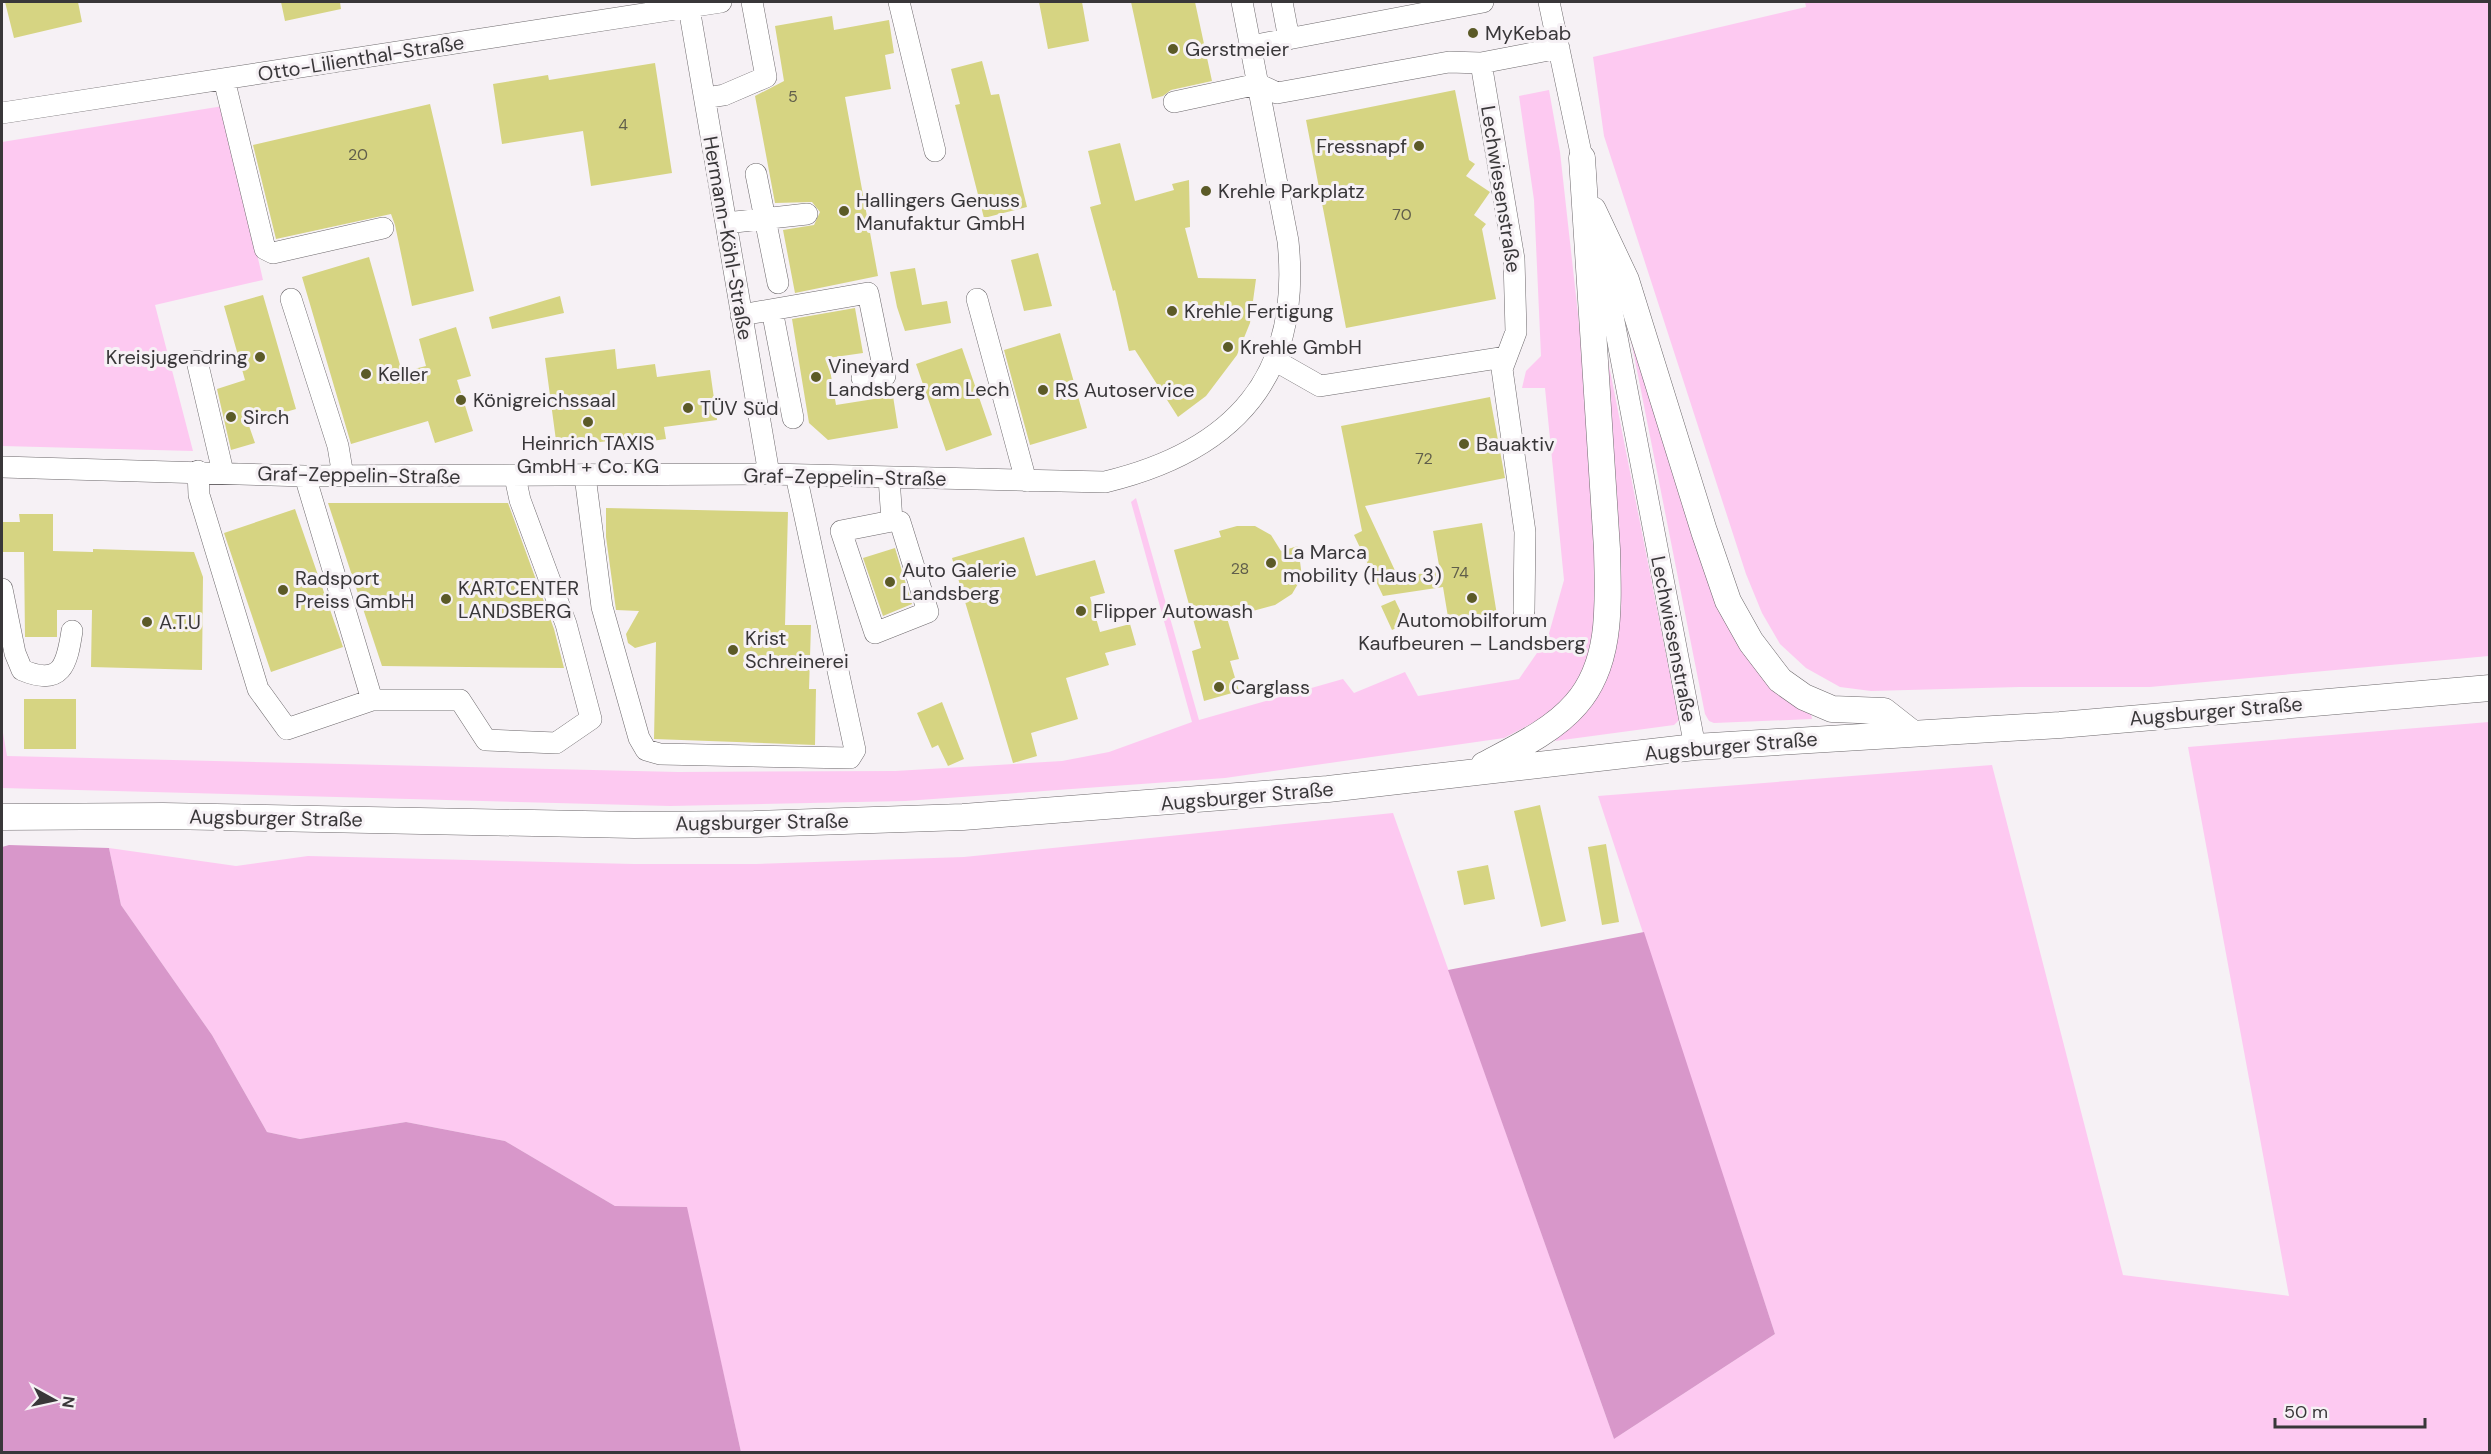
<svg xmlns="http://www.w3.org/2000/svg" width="2491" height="1454" font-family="'DM Sans',sans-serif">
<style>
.green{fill:#fdc9f1}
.forest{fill:#d897ca}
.building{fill:#d6d482}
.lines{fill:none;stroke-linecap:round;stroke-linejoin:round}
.minor-casing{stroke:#6d696c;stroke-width:22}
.major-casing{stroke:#6d696c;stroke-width:27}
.minor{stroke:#fff;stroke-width:21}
.major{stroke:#fff;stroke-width:26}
.poi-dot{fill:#5b5a27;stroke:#f6f1f5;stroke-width:2}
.labels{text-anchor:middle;stroke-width:6;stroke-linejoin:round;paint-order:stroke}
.number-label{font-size:16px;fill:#605e4b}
.poi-label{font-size:20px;fill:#393739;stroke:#f6f1f5;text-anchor:start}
.street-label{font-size:20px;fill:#393739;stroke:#f6f1f5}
</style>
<rect width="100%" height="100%" fill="#f6f1f5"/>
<path class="green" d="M1805,2H2489V656L2150,687H2019L1871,691L1840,687L1806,668L1780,644L1762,613L1746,574L1604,136L1593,57L1806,7Z
M1549,90L1560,152L1584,368L1598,588L1590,659L1570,695L1540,719L1504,738L1225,778L905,801L670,806L2,788V727L7,756L678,772L895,771L1062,761L1109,752L1192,722L1131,502L1136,498L1199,720L1343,679L1354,693L1405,672L1418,696L1519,679L1548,637L1564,580L1545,388H1522L1526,371L1541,356L1534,200L1519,96Z
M223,106L263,280L155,305L193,451L2,446V142Z
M1628,325L1706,575L1729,629L1755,669L1811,713L1812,719L1714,723L1709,721L1705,714Z
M1604,340L1679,720L1674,725L1555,741L1595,694Z
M2489,722V1452H741L686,1207L615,1206L505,1141L406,1122L300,1139L267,1132L212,1035L121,905L109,848L236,866L308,856L634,864H756L964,857L1393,813L1614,1439L1775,1334L1598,796L1992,765L2123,1275L2289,1296L2188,747Z"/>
<path class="forest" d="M9,845L109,848L121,905L212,1035L267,1132L300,1139L406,1122L505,1141L615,1206L687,1207L741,1452H2V847Z
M1644,932L1775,1334L1614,1439L1448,970Z"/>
<path class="building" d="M5,2H78L82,22L14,38Z
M281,2H340L341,9L285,21Z
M1039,2H1082L1089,41L1048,49Z
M1131,2H1195L1212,81L1171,90L1163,96L1152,99Z
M832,16L834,30L889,20L894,53L885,55L891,89L845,97L878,276L795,293L783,230L814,225L820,212L812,202L775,203L755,96L784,81L775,26Z
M982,61L991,95L999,94L1027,207L984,218L955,105L960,104L951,69Z
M655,63L672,173L591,186L583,131L502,144L493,84L548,75L549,80Z
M1455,90L1469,160L1475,164L1466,176L1490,192L1474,215L1486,224L1482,229L1496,299L1346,328L1306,120Z
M430,104L474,291L412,306L395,225L391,214L276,239L253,145Z
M1120,143L1135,201L1174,190L1172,184L1189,180L1190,227L1185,228L1198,278L1256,279L1250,323L1237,355L1206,396L1178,417L1135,350L1129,351L1115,290L1113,291L1090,207L1101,204L1088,151Z
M1038,253L1052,306L1024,311L1011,260Z
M369,257L402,372L426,366L419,339L456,327L471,376L457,380L473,431L435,443L428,421L351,444L302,277Z
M915,268L922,305L947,301L951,323L905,331L897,307L890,272Z
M263,295L296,409L248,423L255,443L231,450L217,389L245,380L224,306Z
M560,296L564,313L492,329L489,317Z
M855,308L863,353L828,358L836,405L893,396L898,428L828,440L809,423L792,319Z
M1060,333L1087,428L1030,445L1004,350Z
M962,348L992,435L946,451L916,364Z
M615,349L617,369L655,364L657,377L710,370L717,420L664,427L666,439L644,442V436L557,448L545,358Z
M1490,397L1505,478L1365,506L1398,577L1440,571L1433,531L1482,523L1497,615L1449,623L1443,587L1383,596L1354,535L1362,531L1341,426Z
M328,503H508L554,629L564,668L382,666Z
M606,508L788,512L785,625H811L809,689H816L815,745L654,739L656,642L635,648L628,643L626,634L639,611L616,610L606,537Z
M295,509L343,647L271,672L224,533Z
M19,514H53V551L93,552V549L194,552L203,577L202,670L91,667L92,610H57V637H25L24,552H3L2,522H20Z
M1237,526H1255L1271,535L1281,551L1298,546L1302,577L1292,594L1275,605L1227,618L1239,659L1230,661L1239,691L1204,701L1192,651L1201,648L1174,550L1221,537L1219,531Z
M1024,537L1036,576L1095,560L1105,593L1090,597L1100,632L1130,624L1136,645L1105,653L1109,665L1066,678L1078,719L1031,733L1037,756L1013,763L952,558Z
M895,548L912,604L883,616L863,558Z
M1395,600L1406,623L1392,630L1381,606Z
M24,699H76V749H24Z
M942,702L964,759L948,766L938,745L932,748L917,713Z
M1540,805L1566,921L1541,927L1514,811Z
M1606,844L1619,922L1602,925L1588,847Z
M1488,865L1495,899L1464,905L1457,871Z"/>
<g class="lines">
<defs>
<path id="minor" d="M688,2L769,474
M899,2L935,151
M1282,2L1289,39
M1549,2L1585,172
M1251,46L1483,2
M1481,63L1559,48
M224,79L265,249L273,253L383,228
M705,98L724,95L766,77L752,2
M1174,102L1258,84L1277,93L1449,62L1481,63L1514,259L1516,332L1502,369L1525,532L1524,611
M2,113L721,2
M756,174L778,283
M726,223L807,214
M1597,232L1695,747
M291,299L338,446L343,476
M977,299L1026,481
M772,310L793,418
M741,315L868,293L885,376L862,378
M197,361L223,472
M1276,361L1320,386L1505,357
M2,467L305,476L769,474L1105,482C1234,451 1302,377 1288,241L1242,2
M198,471L199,495L258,689L287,729L372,700
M305,476L372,700H460L486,740L556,743L591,719L566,624L520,500L515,477
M585,476L602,607L639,738L646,750L660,754L850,758L855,750L796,475
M889,478L892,521L841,531L875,633L928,612L900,522L892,521
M2,589L15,653L22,670C62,687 67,664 72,631"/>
<path id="major" d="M1593,210L1626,280L1704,531L1728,601L1751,642L1780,680L1804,697L1832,709L1884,711L1912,733
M1484,765C1514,749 1553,731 1576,704C1613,662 1608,601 1607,549L1582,158
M2,817L163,816L634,825L754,824L963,817L1328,789L1695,747L2060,725L2490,688"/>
</defs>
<use href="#minor" class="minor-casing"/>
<use href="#major" class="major-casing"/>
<use href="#minor" class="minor"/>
<use href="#major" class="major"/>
</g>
<g class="poi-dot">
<circle cx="1473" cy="33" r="6"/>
<circle cx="1173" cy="49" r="6"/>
<circle cx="1419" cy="146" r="6"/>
<circle cx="1206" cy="191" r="6"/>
<circle cx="844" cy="211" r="6"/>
<circle cx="1172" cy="311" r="6"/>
<circle cx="1228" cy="347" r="6"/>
<circle cx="260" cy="357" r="6"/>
<circle cx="366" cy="374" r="6"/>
<circle cx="816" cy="377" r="6"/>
<circle cx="1043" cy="390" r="6"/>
<circle cx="461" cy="400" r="6"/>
<circle cx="688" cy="408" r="6"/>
<circle cx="231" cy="417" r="6"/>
<circle cx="588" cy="422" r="6"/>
<circle cx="1464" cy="444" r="6"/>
<circle cx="1271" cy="563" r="6"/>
<circle cx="890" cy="582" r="6"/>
<circle cx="283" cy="590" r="6"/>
<circle cx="1472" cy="598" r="6"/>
<circle cx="446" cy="599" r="6"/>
<circle cx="1081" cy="611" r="6"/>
<circle cx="147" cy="622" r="6"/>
<circle cx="733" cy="650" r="6"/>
<circle cx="1219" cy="687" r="6"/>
</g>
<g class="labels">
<g class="number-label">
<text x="793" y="102">5</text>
<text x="623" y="130">4</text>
<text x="358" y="160">20</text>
<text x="1402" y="220">70</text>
<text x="1424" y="464">72</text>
<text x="1240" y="574">28</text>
<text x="1460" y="578">74</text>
</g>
<g class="poi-label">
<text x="1485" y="40">MyKebab</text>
<text x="1185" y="56">Gerstmeier</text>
<text x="1407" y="153" text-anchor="end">Fressnapf</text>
<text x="1218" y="198">Krehle Parkplatz</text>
<text x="856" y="207">Hallingers Genuss<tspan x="856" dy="23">Manufaktur GmbH</tspan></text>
<text x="1184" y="318">Krehle Fertigung</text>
<text x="1240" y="354">Krehle GmbH</text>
<text x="248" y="364" text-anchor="end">Kreisjugendring</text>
<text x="828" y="373">Vineyard<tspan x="828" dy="23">Landsberg am Lech</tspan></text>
<text x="378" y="381">Keller</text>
<text x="1055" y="397">RS Autoservice</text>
<text x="473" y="407">Königreichssaal</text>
<text x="700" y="415">TÜV Süd</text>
<text x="243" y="424">Sirch</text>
<text x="588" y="450" text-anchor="middle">Heinrich TAXIS<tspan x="588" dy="23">GmbH + Co. KG</tspan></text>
<text x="1476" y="451">Bauaktiv</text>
<text x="1283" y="559">La Marca<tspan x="1283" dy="23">mobility (Haus 3)</tspan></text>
<text x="902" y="577">Auto Galerie<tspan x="902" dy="23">Landsberg</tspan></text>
<text x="295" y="585">Radsport<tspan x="295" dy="23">Preiss GmbH</tspan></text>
<text x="458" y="595">KARTCENTER<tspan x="458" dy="23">LANDSBERG</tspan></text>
<text x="1093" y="618">Flipper Autowash</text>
<text x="1472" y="627" text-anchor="middle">Automobilforum<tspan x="1472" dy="23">Kaufbeuren – Landsberg</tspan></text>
<text x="159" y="629">A.T.U</text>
<text x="745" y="645">Krist<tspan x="745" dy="23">Schreinerei</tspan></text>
<text x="1231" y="694">Carglass</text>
</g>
<g class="street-label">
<text transform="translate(361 58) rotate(-9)" y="7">Otto-Lilienthal-Straße</text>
<text transform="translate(1501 189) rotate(81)" y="7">Lechwiesenstraße</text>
<text transform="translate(728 238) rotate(80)" y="7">Hermann-Köhl-Straße</text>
<text transform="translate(359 475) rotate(1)" y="7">Graf-Zeppelin-Straße</text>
<text transform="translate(845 477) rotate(1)" y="7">Graf-Zeppelin-Straße</text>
<text transform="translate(1674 639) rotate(79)" y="7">Lechwiesenstraße</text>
<text transform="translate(2216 711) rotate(-5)" y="7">Augsburger Straße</text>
<text transform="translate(1731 746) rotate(-5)" y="7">Augsburger Straße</text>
<text transform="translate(1247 796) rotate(-5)" y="7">Augsburger Straße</text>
<text transform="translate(276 818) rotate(1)" y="7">Augsburger Straße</text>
<text transform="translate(762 822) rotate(-1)" y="7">Augsburger Straße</text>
</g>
</g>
<rect width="2491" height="1454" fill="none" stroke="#393739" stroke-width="6"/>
<g transform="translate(54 1400) rotate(98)" stroke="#f6f1f5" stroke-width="4.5" paint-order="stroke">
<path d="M0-4.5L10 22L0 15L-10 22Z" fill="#393739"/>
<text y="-9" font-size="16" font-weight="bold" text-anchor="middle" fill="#393739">N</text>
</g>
<path d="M2275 1418v9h150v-9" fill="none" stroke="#393739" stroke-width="3"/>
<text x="2284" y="1418" font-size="18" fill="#393739" stroke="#f6f1f5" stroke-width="4.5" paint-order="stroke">50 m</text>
</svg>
